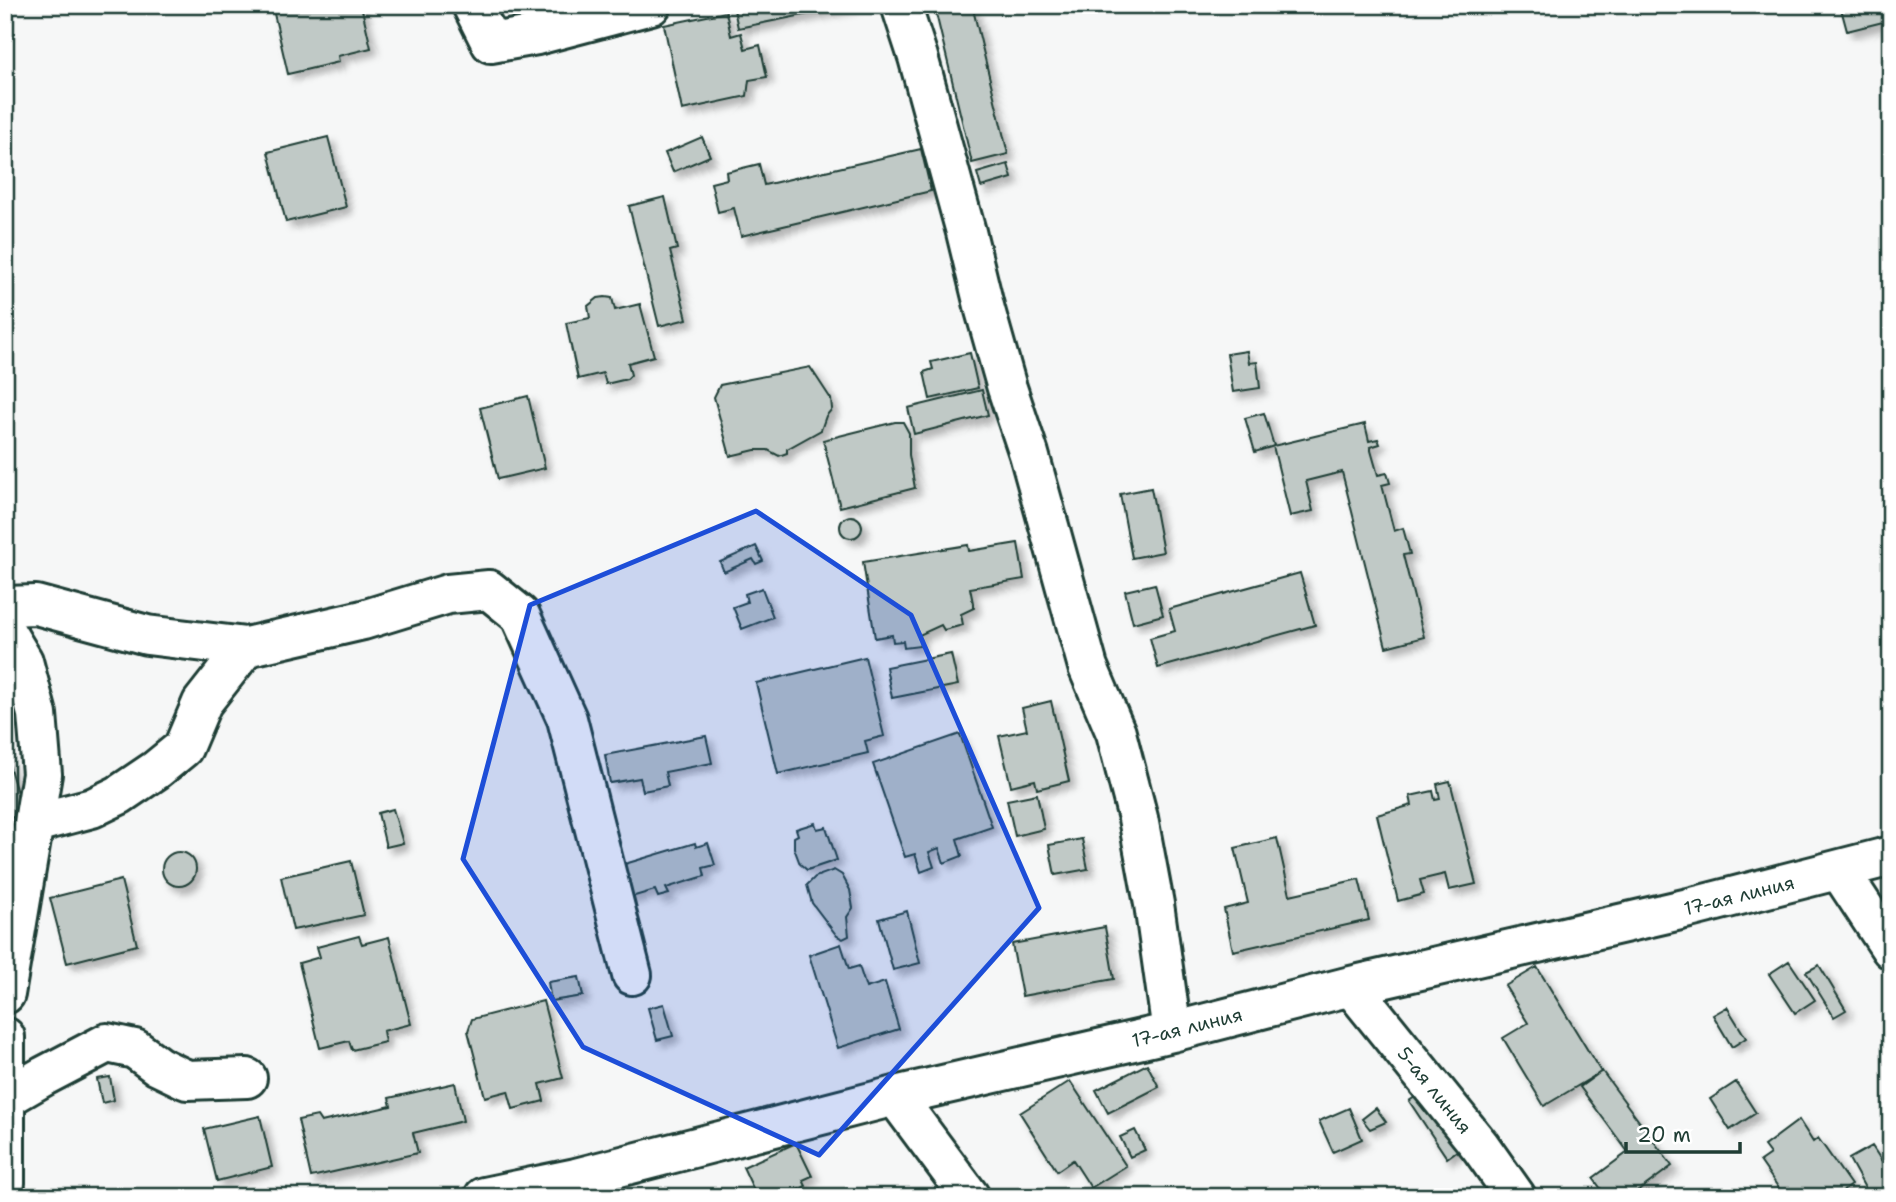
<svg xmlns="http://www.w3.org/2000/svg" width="1896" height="1202" font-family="'Shantell Sans',sans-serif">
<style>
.building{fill:#c0c9c6;stroke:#1f3d34;stroke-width:2;filter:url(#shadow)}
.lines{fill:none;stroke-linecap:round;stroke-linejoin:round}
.minor-casing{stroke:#1f3d34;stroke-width:44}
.minor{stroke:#fff;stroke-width:38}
.marked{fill:#1d4ed8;fill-opacity:0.2;stroke:#1d4ed8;stroke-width:5;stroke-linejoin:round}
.labels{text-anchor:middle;stroke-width:5;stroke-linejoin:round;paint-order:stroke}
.street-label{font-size:19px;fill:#1f3d34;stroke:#fff}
</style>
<defs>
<filter id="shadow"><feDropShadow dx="6" dy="6" stdDeviation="3.5" flood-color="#0004"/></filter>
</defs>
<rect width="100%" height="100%" fill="#f6f7f7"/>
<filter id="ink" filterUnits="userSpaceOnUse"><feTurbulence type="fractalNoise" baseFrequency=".0143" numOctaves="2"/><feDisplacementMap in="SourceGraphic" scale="14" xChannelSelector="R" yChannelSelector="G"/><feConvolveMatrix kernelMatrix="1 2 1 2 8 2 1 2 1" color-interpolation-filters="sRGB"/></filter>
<g filter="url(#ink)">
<path class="building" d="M272,5H361L371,48L338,56L339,62L288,74Z
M733,5H853L738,28Z
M934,5H972L1008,154L972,163Z
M1840,5H1891V20L1847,31Z
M726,12L731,36L741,33L745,49L760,45L767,77L749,80L747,96L682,110L664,25Z
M328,137L346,207L286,222L268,152Z
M702,137L710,156L673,172L665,153Z
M921,149L931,191L741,236L734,208L718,212L711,183L727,179L726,172L759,164L764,185Z
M1008,164L1012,178L981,187L977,173Z
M665,197L677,249L670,251L687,319L659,326L629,206Z
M605,297L612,298L615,310L640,304L654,356L628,363L631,375L627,379L606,384L603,373L578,379L566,323L590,318L588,306L598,298Z
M1247,351L1249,363L1257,362L1260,388L1233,392L1227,354Z
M970,353L978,388L930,399L924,372L933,369L931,362Z
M810,367L831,399L832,409L826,416L821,430L787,449V453L779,456L768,450H755L730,456L714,397L720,385Z
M982,390L988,415L914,434L908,408Z
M528,396L545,468L498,479L480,408Z
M1264,413L1274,446L1255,452L1245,418Z
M895,422H903L909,433V455L915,488L840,507L823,440Z
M1365,424L1369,441L1378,439L1380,444L1370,447L1378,475L1387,473L1390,483L1382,485L1394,531L1403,528L1410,554L1403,555L1424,637L1386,647L1342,472L1306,481L1313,511L1290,516L1273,446Z
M1151,488L1163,552L1132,558L1120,494Z
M840 527a11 11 0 1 1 22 0a11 11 0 1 1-22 0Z
M1018,543L1024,579L970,588L974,608L961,614L963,625L944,630L941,625L919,635L920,646L904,648L903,641L893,642L892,635L875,638L863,562L968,545L969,551Z
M756,546L763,561L756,564L753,559L724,572L720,562Z
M1300,573L1315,625L1158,668L1150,638L1175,631L1169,609Z
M1155,584L1163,615L1133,623L1125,591Z
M762,588L773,617L742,629L733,607L747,602L745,594Z
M951,654L958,685L892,698L886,667Z
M865,657L884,736L865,741L868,753L778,774L756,683Z
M1051,701L1069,781L1037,789L1035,780L1011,786L999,736L1027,730L1022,708Z
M960,734L992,827L957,839L962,856L944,863L939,848L929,852L934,867L921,872L915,854L905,857L873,764Z
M706,736L712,763L665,772L668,786L643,791L640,778L610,783L605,755Z
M5,750L23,815L5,819Z
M1450,781L1476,884L1449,890L1445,874L1420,880L1424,894L1398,901L1377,815L1412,805L1410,796L1433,791L1435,800L1440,799L1437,784Z
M1037,794L1044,829L1015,836L1007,800Z
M393,809L403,843L386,847L378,813Z
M815,823L817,829L826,827L837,860L807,870L800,864L794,848V837L798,835L796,829Z
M1277,838L1290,895L1359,879L1369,920L1233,951L1224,909L1248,903L1235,848Z
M1082,839L1088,869L1055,875L1049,845Z
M695,843L696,847L708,843L715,865L703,868L705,876L666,888L669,894L658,897L655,890L628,898L618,866Z
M162 869a17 17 0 1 1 34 0a17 17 0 1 1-34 0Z
M351,861L364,915L293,930L281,877Z
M834,870L842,875L850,890L853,908L847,917L849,936L843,939L837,936L812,903L807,885L815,877Z
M121,880L137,945L67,963L50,898Z
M907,911L920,963L893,970L879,919Z
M1105,927L1114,979L1022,996L1012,944Z
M359,936L362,944L389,937L411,1024L383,1031L385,1042L352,1050L349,1041L320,1048L299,963L320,957L317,947Z
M841,944L849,969L859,966L866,988L885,982L899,1029L838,1048L809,955Z
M1789,961L1815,1000L1795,1013L1769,974Z
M1819,965L1846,1010L1834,1017L1806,972Z
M1537,967L1601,1072L1544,1106L1503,1038L1528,1023L1505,986Z
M579,977L583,996L551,1001L548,982Z
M543,1001L563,1078L540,1084L544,1101L513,1109L508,1091L485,1097L468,1031L472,1019Z
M664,1004L673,1036L657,1040L648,1008Z
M1727,1007L1746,1038L1732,1047L1713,1015Z
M1147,1064L1159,1087L1108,1113L1096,1090Z
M1602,1071L1672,1166L1630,1197H1607L1593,1178L1628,1152L1580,1087Z
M110,1077L114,1100L102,1103L97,1079Z
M1070,1081L1126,1166L1091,1188L1073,1160L1057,1171L1020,1113Z
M1736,1082L1756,1113L1730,1130L1710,1099Z
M455,1083L463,1121L413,1133L418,1153L311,1177L298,1120L317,1116L321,1122L391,1106L389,1098Z
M1427,1089L1465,1145L1447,1158L1409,1101Z
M1349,1108L1362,1139L1333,1152L1319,1121Z
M1376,1108L1386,1122L1370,1129L1362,1119Z
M260,1116L272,1167L217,1181L204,1129Z
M1799,1120L1813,1142L1818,1138L1851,1185L1835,1197H1785L1760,1161L1770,1154L1764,1146Z
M1135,1130L1145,1150L1130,1157L1120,1137Z
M796,1143L812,1176L803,1180L806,1186L782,1197H757L743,1167Z
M1872,1146L1885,1166L1891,1163V1197H1870L1849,1159Z"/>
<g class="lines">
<defs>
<path id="minor" d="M472,5L491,43L537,35L651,5
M901,5L918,57L966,232L985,310L1007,388L1029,454L1088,667L1116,733L1138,818L1154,904L1172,1032
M5,606L36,605L147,635L246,647L363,620L448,594L489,590L520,615L567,719L632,975
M5,631L23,661L37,714L42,774L5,994
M35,823L92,808L119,795L156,770L183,748L202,703L246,647
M1839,870L1891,949
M1351,986L1480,1146L1516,1197
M5,1037V1183
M895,1096L970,1197
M6,1098L44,1076L107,1043L135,1049L158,1066L187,1080L247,1078
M484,1197L576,1178L895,1096L1172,1032L1351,986L1689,908L1891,856"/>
</defs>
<use href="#minor" class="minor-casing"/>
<use href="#minor" class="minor"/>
</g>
</g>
<path class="marked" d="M756,511L911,615L1039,908L819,1155L583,1047L463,859L530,605Z"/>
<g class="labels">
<g class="street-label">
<text transform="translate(1739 895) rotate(-14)" y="7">17-ая линия</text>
<text transform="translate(1187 1027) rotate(-14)" y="7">17-ая линия</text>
<text transform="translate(1435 1090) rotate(51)" y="7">5-ая линия</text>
</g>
</g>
<rect width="1896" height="1202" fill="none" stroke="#fff" stroke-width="28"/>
<rect x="14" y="14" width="1868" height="1174" fill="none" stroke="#1f3d34" stroke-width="2.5" filter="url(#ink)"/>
<path d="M1626 1142v10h114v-10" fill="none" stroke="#1f3d34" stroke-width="3.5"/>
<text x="1637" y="1142" font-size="21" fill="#1f3d34" stroke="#ffffff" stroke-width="5" paint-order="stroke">20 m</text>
</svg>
